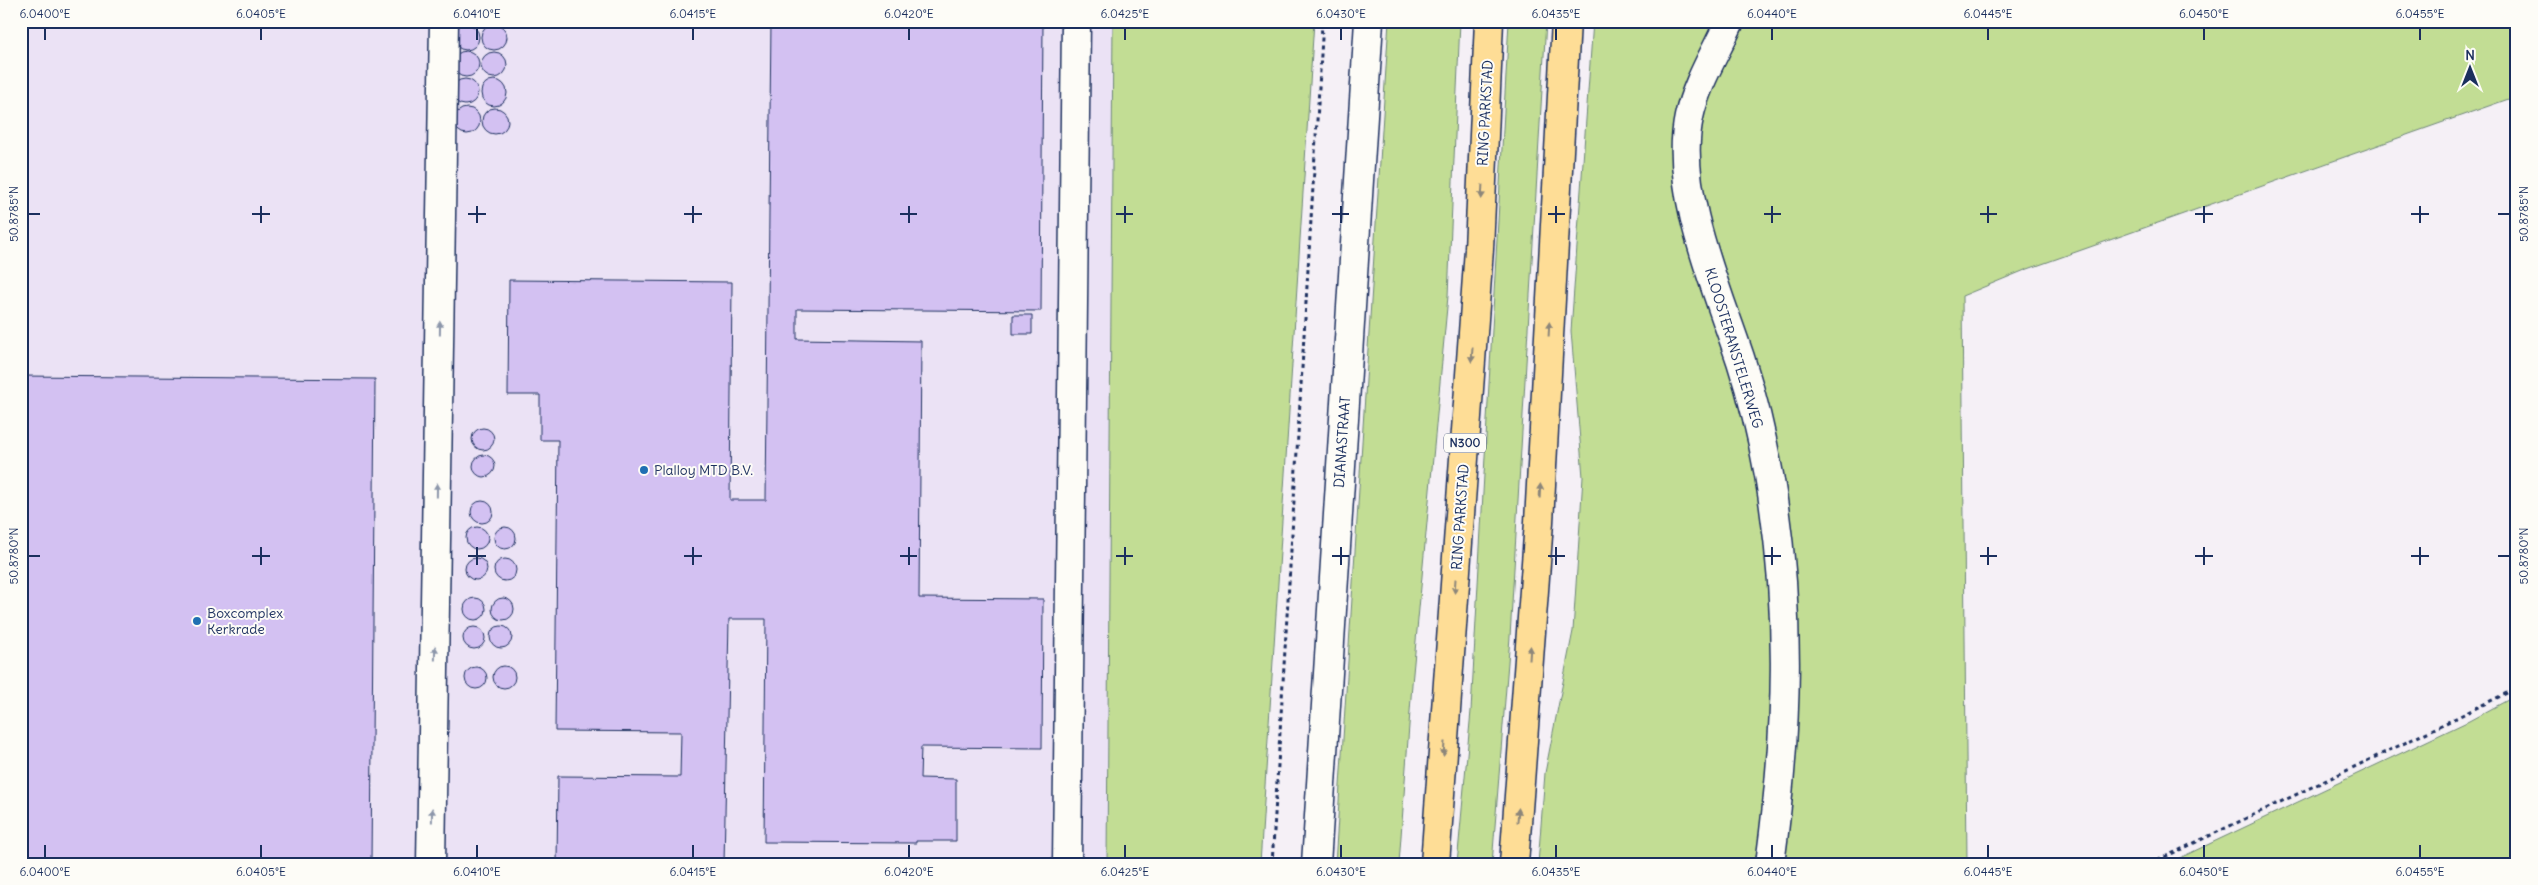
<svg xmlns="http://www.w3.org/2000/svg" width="2538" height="885" font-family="Delius,sans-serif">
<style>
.built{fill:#ebe2f5}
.green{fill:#c2dd94;stroke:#6e8679}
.building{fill:#d3c1f2;stroke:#1b2f5e}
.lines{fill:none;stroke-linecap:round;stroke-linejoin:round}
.minor-casing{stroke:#1b2f5e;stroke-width:31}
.highway-casing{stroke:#1b2f5e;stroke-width:31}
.path{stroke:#1b2f5e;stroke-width:3;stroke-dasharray:4 4;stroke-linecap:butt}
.minor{stroke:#fdfcf7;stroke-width:28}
.highway{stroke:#fedd96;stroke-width:28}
.oneway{fill:#8c867a}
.oneway2{fill:#8c96aa}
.ticks{fill:none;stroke:#1b2f5e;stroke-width:2}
.poi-dot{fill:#1f6fb2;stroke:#fdfcf7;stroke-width:2}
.labels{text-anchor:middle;stroke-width:4;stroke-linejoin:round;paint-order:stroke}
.shield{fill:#fdfcf7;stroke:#5f6c8c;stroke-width:1}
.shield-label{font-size:12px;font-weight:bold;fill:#1b2f5e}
.street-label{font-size:14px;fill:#1b2f5e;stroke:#fdfcf7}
.poi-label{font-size:14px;fill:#1b2f5e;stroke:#fdfcf7;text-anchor:start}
.neatline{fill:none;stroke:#1b2f5e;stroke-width:2}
.ticks-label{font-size:12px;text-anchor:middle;fill:#1b2f5e}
</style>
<rect width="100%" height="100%" fill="#f5f0f6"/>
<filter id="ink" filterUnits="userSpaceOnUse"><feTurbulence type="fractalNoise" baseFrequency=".02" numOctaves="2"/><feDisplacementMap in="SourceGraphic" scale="10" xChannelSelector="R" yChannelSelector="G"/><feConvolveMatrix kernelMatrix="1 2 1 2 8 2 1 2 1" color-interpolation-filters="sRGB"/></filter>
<g filter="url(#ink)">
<path class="built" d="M21,21H1113L1107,864H21Z"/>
<path class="green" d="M1113,21H1314L1260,864H1107Z
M1389,21H1460L1448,296L1412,684L1399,864H1335Z
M1509,21H1546L1510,637L1492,864H1457L1471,711Z
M1593,21H1717L1679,106L1674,131L1725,351L1755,458L1777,645L1760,864H1538L1545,773L1573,631L1583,477L1571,331Z
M1743,21H2517V96L2025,270L1962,296L1967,864H1778L1794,664L1696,150L1699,118Z
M2517,695V864H2167L2469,721Z"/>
<path class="building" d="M771,21H1043L1041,311L797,309V339L921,341L919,598L1043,599L1042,748L921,747L920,778L956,779V841H916V843L764,842L766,619H729L724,864H557L558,776L680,777L681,732L555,731L558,440H540V395H508L509,280L732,282L730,500H766Z
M481 37a13 13 0 1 1 26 0a13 13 0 1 1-26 0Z
M453 37a13 13 0 1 1 26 0a13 13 0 1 1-26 0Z
M453 64a13 13 0 1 1 26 0a13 13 0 1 1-26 0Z
M481 65a13 13 0 1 1 26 0a13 13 0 1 1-26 0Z
M452 92a13 13 0 1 1 26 0a13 13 0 1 1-26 0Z
M481 93a13 13 0 1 1 26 0a13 13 0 1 1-26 0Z
M482 121a13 13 0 1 1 26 0a13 13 0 1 1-26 0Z
M454 121a13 13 0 1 1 26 0a13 13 0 1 1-26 0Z
M1013,315H1032V334H1013Z
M21,376L375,379L371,864H21Z
M472 439a11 11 0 1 1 22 0a11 11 0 1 1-22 0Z
M473 466a11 11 0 1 1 22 0a11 11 0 1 1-22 0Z
M471 512a11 11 0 1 1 22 0a11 11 0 1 1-22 0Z
M466 538a11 11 0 1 1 22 0a11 11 0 1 1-22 0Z
M494 538a11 11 0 1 1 22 0a11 11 0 1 1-22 0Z
M465 569a11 11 0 1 1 22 0a11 11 0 1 1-22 0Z
M494 570a11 11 0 1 1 22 0a11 11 0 1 1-22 0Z
M492 609a11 11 0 1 1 22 0a11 11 0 1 1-22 0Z
M464 609a11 11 0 1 1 22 0a11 11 0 1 1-22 0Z
M490 637a11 11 0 1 1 22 0a11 11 0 1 1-22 0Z
M463 638a11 11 0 1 1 22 0a11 11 0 1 1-22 0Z
M493 677a11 11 0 1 1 22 0a11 11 0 1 1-22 0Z
M465 678a11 11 0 1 1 22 0a11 11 0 1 1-22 0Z"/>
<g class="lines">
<defs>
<path id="minor" d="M1730,21C1716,52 1696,84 1689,117C1673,190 1718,291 1741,361C1753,398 1762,436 1769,475C1792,608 1788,730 1770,864
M431,864L444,21
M1067,864L1076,21
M1316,864L1369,21"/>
<path id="highway" d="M1435,864L1479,249L1489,21
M1514,864L1539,522L1566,21"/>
</defs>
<use href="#minor" class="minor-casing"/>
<use href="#highway" class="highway-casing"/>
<path class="path" d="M1272,864L1322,38L1321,21
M2150,864L2413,739L2517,688"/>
<use href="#minor" class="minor"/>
<use href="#highway" class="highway"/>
</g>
<defs><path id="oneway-solid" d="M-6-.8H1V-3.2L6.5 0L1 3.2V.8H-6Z" transform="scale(1.25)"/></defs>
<g class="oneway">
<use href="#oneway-solid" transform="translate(1482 192) rotate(93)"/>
<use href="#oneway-solid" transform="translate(1549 329) rotate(-87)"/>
<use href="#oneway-solid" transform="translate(1472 355) rotate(94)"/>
<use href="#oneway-solid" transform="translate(1540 491) rotate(-87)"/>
<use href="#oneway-solid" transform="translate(1455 586) rotate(94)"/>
<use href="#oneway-solid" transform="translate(1530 653) rotate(-86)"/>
<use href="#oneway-solid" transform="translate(1444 749) rotate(94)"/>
<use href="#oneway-solid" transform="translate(1518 815) rotate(-86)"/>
</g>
<g class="oneway2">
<use href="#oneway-solid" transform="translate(440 328) rotate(-89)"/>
<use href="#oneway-solid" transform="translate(437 490) rotate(-89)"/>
<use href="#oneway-solid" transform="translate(435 653) rotate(-89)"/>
<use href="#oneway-solid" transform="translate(432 815) rotate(-89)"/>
</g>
</g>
<path class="ticks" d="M45,28V40M261,28V40M477,28V40M693,28V40M909,28V40M1125,28V40M1341,28V40M1556,28V40M1772,28V40M1988,28V40M2204,28V40M2420,28V40M261,206V223M477,206V223M693,206V223M909,206V223M1125,206V223M1341,206V223M1556,206V223M1772,206V223M1988,206V223M2204,206V223M2420,206V223M28,214H40M252,214H270M468,214H486M684,214H702M900,214H917M1116,214H1133M1332,214H1349M1548,214H1565M1764,214H1781M1980,214H1997M2195,214H2213M2411,214H2429M2498,214H2510M261,547V565M477,547V565M693,547V565M909,547V565M1125,547V565M1341,547V565M1556,547V565M1772,547V565M1988,547V565M2204,547V565M2420,547V565M28,556H40M252,556H270M468,556H486M684,556H702M900,556H917M1116,556H1133M1332,556H1349M1548,556H1565M1764,556H1781M1980,556H1997M2195,556H2213M2411,556H2429M2498,556H2510M45,845V858M261,845V858M477,845V858M693,845V858M909,845V858M1125,845V858M1341,845V858M1556,845V858M1772,845V858M1988,845V858M2204,845V858M2420,845V858"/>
<g class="poi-dot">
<circle cx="644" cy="470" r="5"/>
<circle cx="197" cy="621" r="5"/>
</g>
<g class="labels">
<rect class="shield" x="1444" y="433.5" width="42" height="19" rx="4"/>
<g class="shield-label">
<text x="1465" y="447">N300</text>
</g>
<g class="street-label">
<text transform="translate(1485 113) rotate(-87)" y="5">RING PARKSTAD</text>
<text transform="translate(1734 348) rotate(73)" y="5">KLOOSTERANSTELERWEG</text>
<text transform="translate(1342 442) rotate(-86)" y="5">DIANASTRAAT</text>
<text transform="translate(1460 517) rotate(-86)" y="5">RING PARKSTAD</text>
</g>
<g class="poi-label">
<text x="654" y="475">Plalloy MTD B.V.</text>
<text x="207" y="618">Boxcomplex<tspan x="207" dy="16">Kerkrade</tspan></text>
</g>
</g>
<rect width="2538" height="885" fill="none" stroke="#fdfcf7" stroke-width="55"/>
<g transform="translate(2470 68)" stroke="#fdfcf7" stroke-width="4" paint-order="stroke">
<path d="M0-4L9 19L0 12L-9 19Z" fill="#1b2f5e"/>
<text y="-8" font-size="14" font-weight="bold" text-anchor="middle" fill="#1b2f5e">N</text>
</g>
<rect x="28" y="28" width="2482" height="830" class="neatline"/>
<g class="ticks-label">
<text x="45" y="18">6.0400°E</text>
<text x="261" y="18">6.0405°E</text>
<text x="477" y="18">6.0410°E</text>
<text x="693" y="18">6.0415°E</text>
<text x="909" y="18">6.0420°E</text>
<text x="1125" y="18">6.0425°E</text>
<text x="1341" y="18">6.0430°E</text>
<text x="1556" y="18">6.0435°E</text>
<text x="1772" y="18">6.0440°E</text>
<text x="1988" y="18">6.0445°E</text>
<text x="2204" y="18">6.0450°E</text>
<text x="2420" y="18">6.0455°E</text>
<text transform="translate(14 214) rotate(-90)" y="4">50.8785°N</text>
<text transform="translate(2524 214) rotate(-90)" y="4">50.8785°N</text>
<text transform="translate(14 556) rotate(-90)" y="4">50.8780°N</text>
<text transform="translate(2524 556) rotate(-90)" y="4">50.8780°N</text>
<text x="45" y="876">6.0400°E</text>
<text x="261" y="876">6.0405°E</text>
<text x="477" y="876">6.0410°E</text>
<text x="693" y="876">6.0415°E</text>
<text x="909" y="876">6.0420°E</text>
<text x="1125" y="876">6.0425°E</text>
<text x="1341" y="876">6.0430°E</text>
<text x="1556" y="876">6.0435°E</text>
<text x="1772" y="876">6.0440°E</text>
<text x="1988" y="876">6.0445°E</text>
<text x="2204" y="876">6.0450°E</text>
<text x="2420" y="876">6.0455°E</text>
</g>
</svg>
